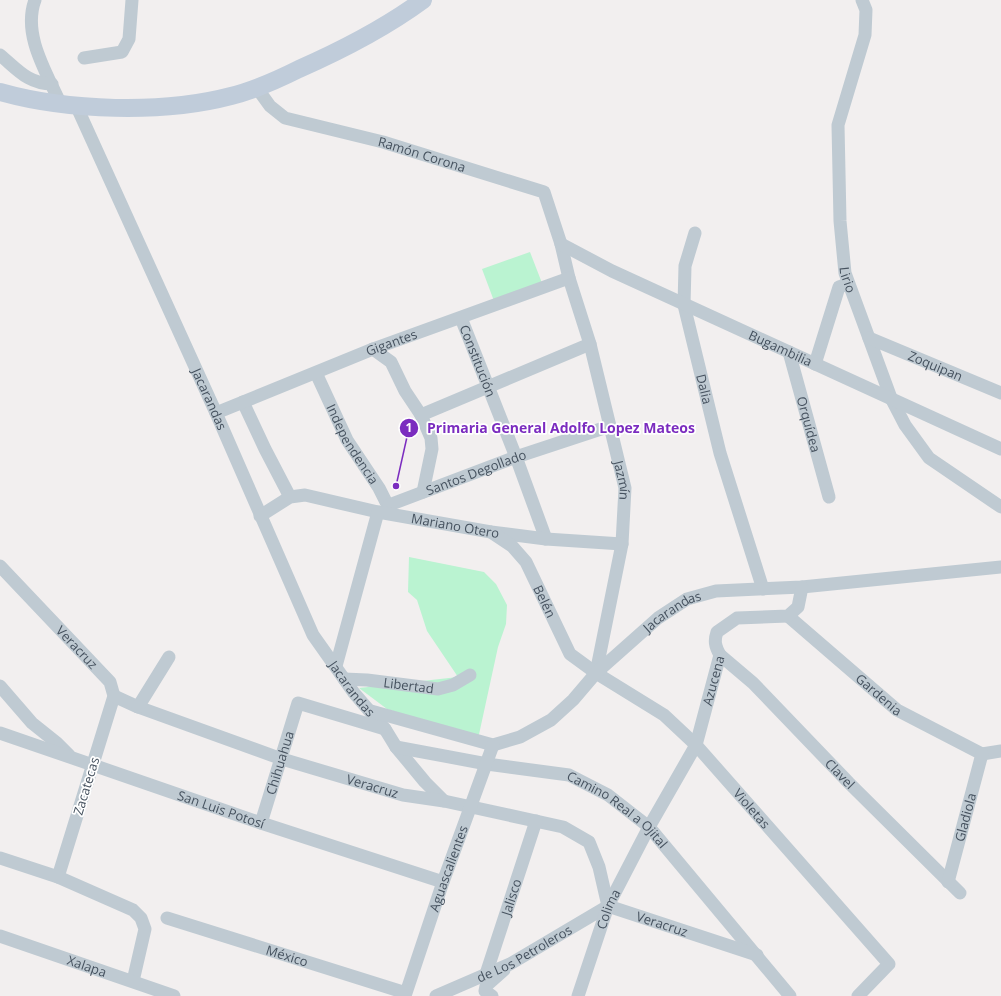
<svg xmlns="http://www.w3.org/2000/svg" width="1001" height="996" font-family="'Open Sans',sans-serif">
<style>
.green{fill:#baf3d1}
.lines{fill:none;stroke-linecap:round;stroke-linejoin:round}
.street{stroke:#bfcad2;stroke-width:13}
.secondary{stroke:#c0ccda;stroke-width:18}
.labels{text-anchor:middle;stroke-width:3.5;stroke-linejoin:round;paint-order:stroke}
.street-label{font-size:13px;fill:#46525f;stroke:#fff}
.leader{fill:none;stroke:#7b2cbf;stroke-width:1.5}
.callout-dot{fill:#7b2cbf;stroke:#fff;stroke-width:1.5}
.mark-label{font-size:12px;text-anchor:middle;font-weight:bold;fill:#fff}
.callout-label{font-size:14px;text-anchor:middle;font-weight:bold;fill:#7b2cbf;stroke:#fff;stroke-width:3.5;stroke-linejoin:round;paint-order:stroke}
</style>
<rect width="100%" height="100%" fill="#f2efef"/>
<path class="green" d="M530,252L542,283L494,301L482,269Z
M409,557L484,572L496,584L507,605L506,624L498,647L478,739L387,709L359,688L458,677L427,631L417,600L408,592Z"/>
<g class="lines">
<g class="street">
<path d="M35,0C22,35 47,73 61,105"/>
<path id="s1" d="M862,0L866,10L865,35L838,125L840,221L845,273L891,398L905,425L929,458L1001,507"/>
<path d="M0,55C17,69 28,84 52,84"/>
<path d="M84,58L122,52L129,39L132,0"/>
<path id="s2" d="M257,88L270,106L285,118L383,142L544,192L561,244L569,278L590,344L625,488L622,544L596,673"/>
<path id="s3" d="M76,105L216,413L313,635L354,693L385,729L396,747L425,782L444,801"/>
<path id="s4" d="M695,233L685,266L684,305L720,453L763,589"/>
<path id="s5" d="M561,244L612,271L1001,449"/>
<path id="s6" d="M461,318L516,457L546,539"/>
<path id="s7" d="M869,338L1001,393"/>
<path d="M373,349L391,362L405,391L421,415L431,438L432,449L423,492"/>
<path id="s8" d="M789,352L829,497"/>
<path d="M815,364L839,287L848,284"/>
<path id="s9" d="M316,373L347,440L379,488L391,512"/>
<path d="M243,402L265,449L290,497"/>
<path id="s10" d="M216,413L373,349L569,278"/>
<path d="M421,415L590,344"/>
<path id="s11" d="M389,505L516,457L610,426"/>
<path id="s12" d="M260,516L290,497L305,495L378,512L491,532L546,539L622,544"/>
<path id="s13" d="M491,532L512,546L526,562L570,654L596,673L664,715L696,745L889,964L858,996"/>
<path id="s14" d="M0,566L110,682L114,696L58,877"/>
<path id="s15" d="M788,616L897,710L982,754"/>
<path id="s16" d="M720,655L753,683L849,783L960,893"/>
<path d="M336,666L378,512"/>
<path id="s17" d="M344,679L367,680L438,689L453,685L470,675"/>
<path d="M0,686L32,723L57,743L69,755"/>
<path id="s18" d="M114,696L138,707L282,759L403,795L444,801L563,827L589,842L599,867L608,906"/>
<path d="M138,707L169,657"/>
<path id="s19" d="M371,711L493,745L520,737L551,720L573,700L596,673L658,618L687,599L716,591L802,587L1001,567"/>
<path id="s20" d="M0,733L261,823L443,882"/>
<path id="s21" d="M396,747L487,764L569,775L608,795L649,827L790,996"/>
<path d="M982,754L1001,751"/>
<path id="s22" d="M261,823L298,703L385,729"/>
<path d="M0,858L58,877L133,910L141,918L145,929L133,981"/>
<path id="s23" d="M948,882L982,754"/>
<path id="s24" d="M608,906L757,955"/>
<path id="s25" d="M167,918L406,993L443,882L493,745"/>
<path id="s26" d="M0,936L174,996"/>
<path id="s27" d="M486,974L536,821"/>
<path id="s28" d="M436,996L510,964L608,906"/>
<path d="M492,996L485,991L486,986L504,970"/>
<path id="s29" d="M578,996L608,906L649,827L696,745L720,655C715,646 714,641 717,632L737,618L788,616L798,607L802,587"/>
</g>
<path class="secondary" d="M0,92C67,111 163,114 231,96C255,90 277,80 299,69C342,50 385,28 423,0"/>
</g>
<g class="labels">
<g class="street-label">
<text dy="5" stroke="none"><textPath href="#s2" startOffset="183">Ramón Corona</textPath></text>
<text dy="5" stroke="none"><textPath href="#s1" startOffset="285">Lirio</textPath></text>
<text dy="5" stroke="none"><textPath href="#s10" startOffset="189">Gigantes</textPath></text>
<text dy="5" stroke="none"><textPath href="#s5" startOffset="243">Bugambilia</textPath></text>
<text dy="5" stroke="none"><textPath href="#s6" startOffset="46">Constitución</textPath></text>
<text dy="5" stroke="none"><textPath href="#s7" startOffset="72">Zoquipan</textPath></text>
<text dy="5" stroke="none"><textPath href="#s4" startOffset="160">Dalia</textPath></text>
<text dy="5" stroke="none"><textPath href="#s3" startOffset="323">Jacarandas</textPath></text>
<text dy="5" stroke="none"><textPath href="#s8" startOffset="75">Orquídea</textPath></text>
<text dy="5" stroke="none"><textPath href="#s9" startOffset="80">Independencia</textPath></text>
<text dy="5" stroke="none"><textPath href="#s11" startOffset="93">Santos Degollado</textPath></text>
<text dy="5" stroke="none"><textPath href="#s2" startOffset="610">Jazmín</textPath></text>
<text dy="5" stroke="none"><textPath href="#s12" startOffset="204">Mariano Otero</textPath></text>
<text dy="5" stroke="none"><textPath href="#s13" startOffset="90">Belén</textPath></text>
<text dy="5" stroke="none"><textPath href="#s19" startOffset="354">Jacarandas</textPath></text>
<text dy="5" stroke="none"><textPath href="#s14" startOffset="112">Veracruz</textPath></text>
<text dy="5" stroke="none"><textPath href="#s29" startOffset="345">Azucena</textPath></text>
<text dy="5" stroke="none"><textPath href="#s3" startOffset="647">Jacarandas</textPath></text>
<text dy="5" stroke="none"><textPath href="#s17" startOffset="65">Libertad</textPath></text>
<text dy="5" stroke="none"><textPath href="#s15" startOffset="120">Gardenia</textPath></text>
<text dy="5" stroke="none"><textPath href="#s22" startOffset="63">Chihuahua</textPath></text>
<text dy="5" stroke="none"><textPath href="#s16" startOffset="169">Clavel</textPath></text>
<text transform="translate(86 786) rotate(-73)" y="5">Zacatecas</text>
<text dy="5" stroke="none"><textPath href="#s18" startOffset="274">Veracruz</textPath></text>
<text dy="5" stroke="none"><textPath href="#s13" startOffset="389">Violetas</textPath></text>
<text dy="5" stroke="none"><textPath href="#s20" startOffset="234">San Luis Potosí</textPath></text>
<text dy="5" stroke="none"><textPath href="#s21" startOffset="235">Camino Real a Ojital</textPath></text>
<text dy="5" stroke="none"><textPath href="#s23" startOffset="67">Gladiola</textPath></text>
<text dy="5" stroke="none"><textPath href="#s25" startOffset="382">Aguascalientes</textPath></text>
<text dy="5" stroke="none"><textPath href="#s27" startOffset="81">Jalisco</textPath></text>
<text dy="5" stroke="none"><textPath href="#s29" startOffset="92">Colima</textPath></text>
<text dy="5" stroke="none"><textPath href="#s24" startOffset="57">Veracruz</textPath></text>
<text dy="5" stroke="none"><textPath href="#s28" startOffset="98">de Los Petroleros</textPath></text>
<text dy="5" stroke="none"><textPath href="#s25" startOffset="126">México</textPath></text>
<text dy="5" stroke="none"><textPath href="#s26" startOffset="92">Xalapa</textPath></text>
</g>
</g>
<path class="leader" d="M396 486L409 428"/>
<g class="callout-dot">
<circle cx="396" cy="486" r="4"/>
<circle cx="409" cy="428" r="10"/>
</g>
<g class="mark-label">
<text x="409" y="432">1</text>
</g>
<g class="callout-label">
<text x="561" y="433">Primaria General Adolfo Lopez Mateos</text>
</g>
</svg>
